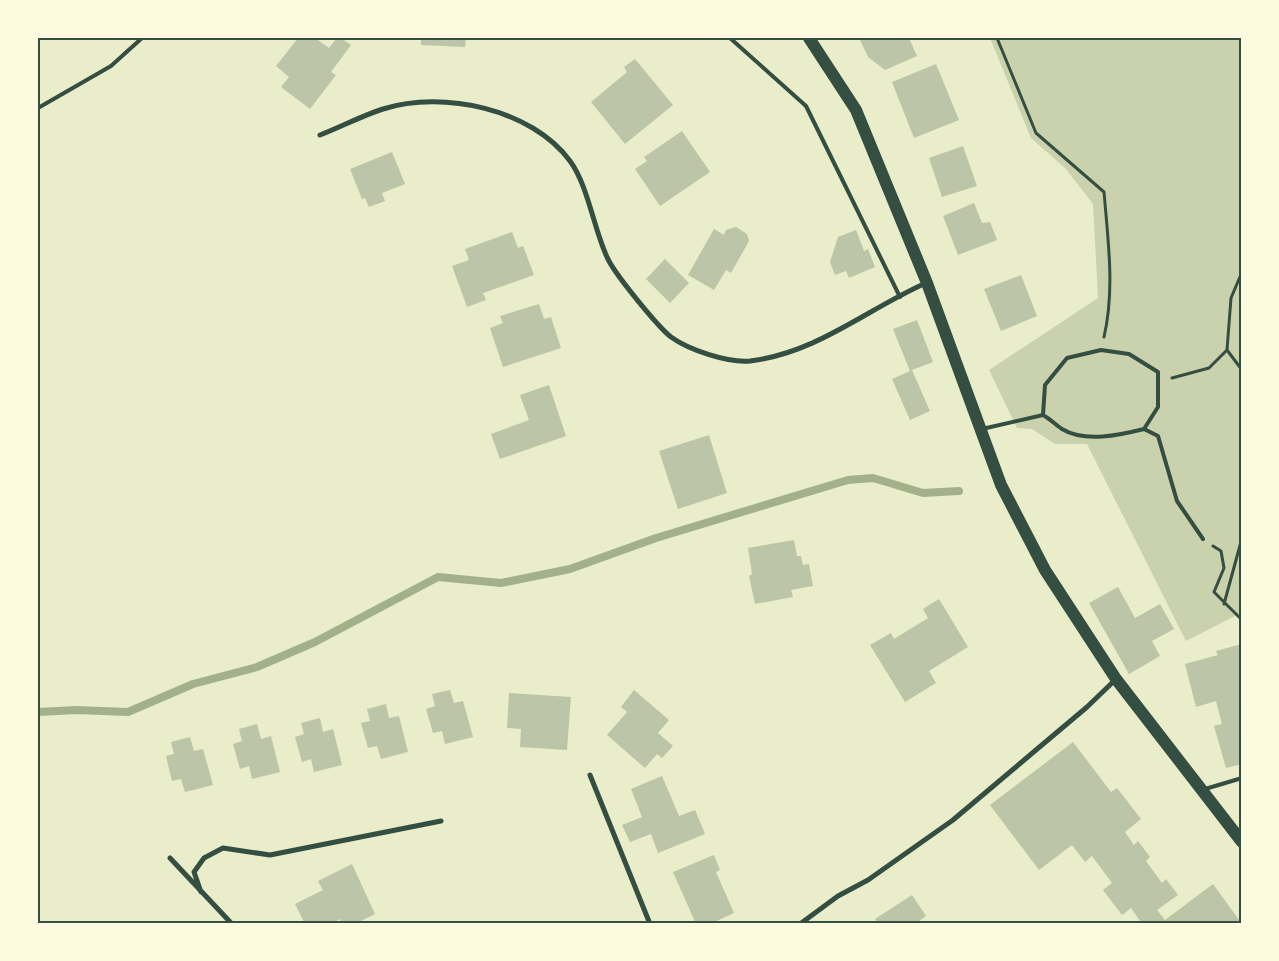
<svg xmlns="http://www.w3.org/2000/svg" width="1279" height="961" font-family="Lato,sans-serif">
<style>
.green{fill:#cad2ad}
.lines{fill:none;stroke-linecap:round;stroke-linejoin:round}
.stream{stroke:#a3b18a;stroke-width:8}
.building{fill:#bcc5a7}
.path{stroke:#344e41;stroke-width:3}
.service{stroke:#344e41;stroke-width:4}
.minor{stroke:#344e41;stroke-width:5}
.primary{stroke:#344e41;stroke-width:12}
.neatline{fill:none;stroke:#344e41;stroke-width:2}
</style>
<rect width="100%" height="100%" fill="#e9edc9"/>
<path class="green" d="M990,38H1241V613L1186,641L1087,444H1055L1032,429L1017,428L989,370L1098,298L1093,204L1066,169L1031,138Z"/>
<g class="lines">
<path class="stream" d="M38,712L76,710L128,712L193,684L257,667L315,642L438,577L501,583L570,569L656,538L848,480L873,478L923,493L959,491"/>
</g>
<path class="building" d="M298,38H315L329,48L337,38H341L351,45L331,72L336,75L310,109L281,87L289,77L276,66Z
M421,38H466L465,47L421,45Z
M867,38H909L917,56L885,70L868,57L860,40Z
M635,59L673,105L625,144L591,102L627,72L624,67Z
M936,64L959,120L914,138L892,82Z
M682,131L710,172L660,206L635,169L647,161L644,157Z
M963,146L977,186L942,197L929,158Z
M392,152L405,184L382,193L385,201L369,207L365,198L362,199L350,169Z
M974,203L982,223L990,222L997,240L958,255L943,216Z
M736,227L747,234L749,241L731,273L726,270L714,290L688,275L714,229L724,235L726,230Z
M856,230L864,251L868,249L875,267L849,278L846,271L835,275L830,262L838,237Z
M512,232L518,248L523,246L534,275L483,293L486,300L467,307L452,266L469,260L465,249Z
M665,259L689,283L670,303L646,279Z
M1021,275L1037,316L1001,331L984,289Z
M539,304L544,319L551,317L561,348L503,367L490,328L503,323L500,316Z
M917,320L933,362L912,370L930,411L910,420L892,379L910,371L893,329Z
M549,385L566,436L500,459L491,434L529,420L520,395Z
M709,435L727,493L678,509L659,451Z
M794,540L797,556H801L803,565L809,564L813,586L791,590L793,597L755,604L749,576L752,574L748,548Z
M1118,587L1135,618L1160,604L1174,629L1152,641L1160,656L1129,674L1089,603Z
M939,599L968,647L929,671L936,683L905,702L870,645L891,633L894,639L928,618L923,609Z
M1242,644V764L1226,768L1214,726L1222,724L1216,701L1196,707L1185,664L1218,655L1216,651Z
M450,690L454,703L463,701L473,737L445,744L442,731L433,733L426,709L435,706L432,694Z
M634,690L669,720L658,733L673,746L662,758L657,754L645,768L607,735L627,712L621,707Z
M509,693L571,697L567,750L520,747L521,729L507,728Z
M386,704L389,718L399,716L408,752L381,759L377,746L368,748L361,723L370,721L367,709Z
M320,718L323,732L333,729L342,765L314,772L311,759L302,762L295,737L304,734L301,723Z
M257,724L261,739L271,736L280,772L252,779L249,766L240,769L233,744L242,741L239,729Z
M190,737L194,751L203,749L213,785L185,792L181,779L172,781L166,756L174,754L171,742Z
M1073,742L1111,792L1117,788L1141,819L1125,832L1134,845L1138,841L1150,857L1146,861L1162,883L1166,879L1178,895L1157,910L1165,920L1213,884L1242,924H1142L1131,908L1122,915L1103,890L1112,883L1092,856L1085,862L1072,845L1039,870L990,805Z
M662,776L679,816L695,810L705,834L658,853L651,834L630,842L622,825L642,817L631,789Z
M714,855L720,870L716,872L734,913L710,924H696L673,872Z
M352,864L375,914L355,924H342L340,919L331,924H305L295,904L323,890L318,881Z
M912,895L926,916L915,924H878L875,919Z"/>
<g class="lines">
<path class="path" d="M997,38L1036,133L1104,192C1108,240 1115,290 1104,337
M1227,350L1242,370
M1172,378L1209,368L1227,350L1231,298L1242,272
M1213,546L1221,551L1224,568L1214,592L1242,620
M1224,604L1242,538"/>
<path class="service" d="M730,38L806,106L900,297
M38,108L111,66L142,38
M982,429L1043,415L1045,385L1067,358L1101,350L1129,354L1158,372V407L1144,429C1120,435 1085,443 1062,429C1056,425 1050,419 1043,415
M1144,429L1158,436L1177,501L1203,539
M1205,789L1242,778"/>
<path class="minor" d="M320,135C341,127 361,116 383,109C443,90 532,109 570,161C588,185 594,230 607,257C613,272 658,327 671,337C689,350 728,363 750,361C817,353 867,309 926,283
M590,775L650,924
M170,858L232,924
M201,892L194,872L204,858L223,848L270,855L441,821
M800,924L838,896L868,880L953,820L1087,707L1115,680"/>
<path class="primary" d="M809,38L856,110L927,283L1001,485L1045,570L1116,679L1242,842"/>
</g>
<rect width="1279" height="961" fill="none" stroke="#fefae0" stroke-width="78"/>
<rect x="39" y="39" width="1201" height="883" class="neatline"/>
</svg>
